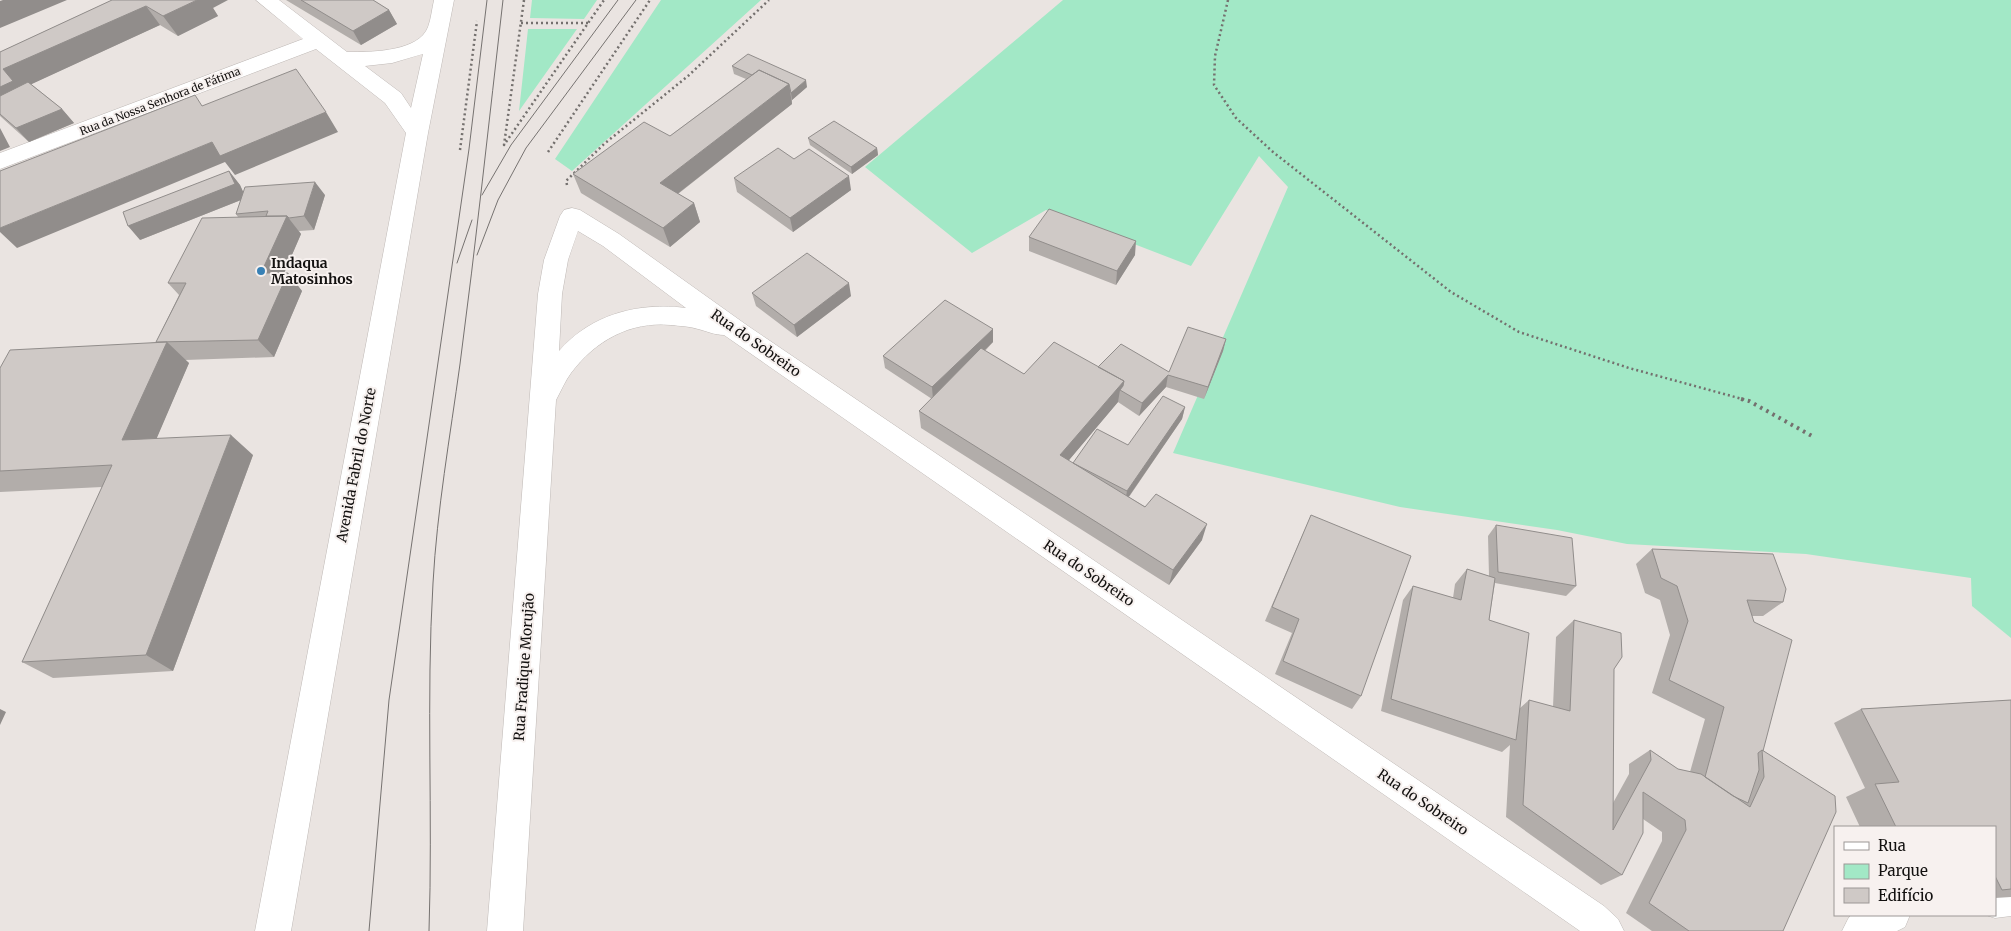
<svg xmlns="http://www.w3.org/2000/svg" width="2011" height="931" font-family="Merriweather,serif">
<style>
.green{fill:#a2e8c6}
.lines{fill:none;stroke-linecap:round;stroke-linejoin:round}
.street-casing{stroke:#bfb9b6;stroke-width:1}
.path-far1{stroke:#74706e;stroke-width:2.5;stroke-dasharray:2 3;stroke-linecap:butt}
.path{stroke:#74706e;stroke-width:4;stroke-dasharray:2.5 4.5;stroke-linecap:butt}
.street{fill:#fff;fill-rule:evenodd}
.tram{stroke:#767270;stroke-width:1}
.wall{fill:#b2adaa}
.shaded-wall{fill:#918d8b}
.building{fill:#cfc9c6;stroke:#918d8b}
.poi-dot{fill:#3881b5;stroke:#f7f1ef;stroke-width:2}
.labels{text-anchor:middle;stroke-width:4;stroke-linejoin:round;paint-order:stroke}
.far-street-label{font-size:11px;fill:#131110;stroke:#f7f1ef}
.poi-label{font-size:14px;font-weight:bold;fill:#131110;stroke:#f7f1ef;text-anchor:start}
.street-label{font-size:14px;fill:#131110;stroke:#f7f1ef}
</style>
<rect width="100%" height="100%" fill="#eae4e1"/>
<path class="green" d="M532,0H597L584,19L530,18Z
M661,0H761L572,171L555,159Z
M1063,0H2011V638L1972,606L1971,578L1806,554L1627,544L1557,530L1400,507L1173,453L1288,187L1259,156L1191,266L1046,210L972,253L865,167Z
M528,29H577L519,111Z"/>
<g class="lines">
<defs>
<path id="street" d="M256,0H279L347,52H353C374,52 419,51 428,27C431,19 432,9 434,0H454L428,133L291,931H255L406,133L385,103L316,49L0,169V153L303,39ZM423,54L411,108L401,93L365,66L392,63Z
M572,208L580,210L619,234L748,326L1604,906L1618,919L1624,931H1580L724,335C715,335 706,331 698,329C689,326 679,326 671,325C630,321 595,341 571,373C565,381 561,391 556,400L523,931H487L538,294L544,260L560,216L564,210ZM578,231L603,246L686,308C639,302 591,314 559,351L562,294L568,260Z
M2011,882V916L1995,918L1986,915H1995V884Z
M1851,915H1910L1905,927L1897,931H1842L1848,919Z"/>
</defs>
<use href="#street" class="street-casing"/>
<path class="path-far1" d="M524,0L504,145L604,0
M1228,0L1215,56L1214,85L1236,118L1273,152L1451,292L1519,332L1629,368L1746,400
M521,23H588
M460,150L477,21
M548,152L650,0
M567,185L566,181L604,144L688,76L769,0"/>
<path class="path" d="M1741,399L1749,401L1812,436"/>
<use href="#street" class="street"/>
<path class="tram" d="M482,195L511,145L618,0
M477,255L498,200L526,148L636,0
M457,263L472,220
M369,931L389,700L469,149L487,0
M429,931C433,815 426,699 433,583C437,510 450,437 460,364C476,243 489,121 503,0"/>
</g>
<path class="wall" d="M112,0L213,8L218,16L178,36L160,25L31,84L62,109L74,123L29,142L0,116V52Z
M286,0H373L389,10L397,24L361,45Z
M732,66L807,87L792,100V104L678,194L694,203L700,222L670,247L581,193L573,174L670,136L746,79L734,74Z
M808,138L877,148L878,155L852,174L810,145Z
M794,159L851,190L793,232L737,192L734,178Z
M229,171L240,185L243,192L325,195L314,230L299,231L301,234L284,273H288L302,291L274,357L185,360L189,363L156,439L253,455L173,671L53,678L22,662L102,487L0,492V368L156,342L179,295L168,283L238,217L236,214L241,200L140,240Z
M1029,237L1135,255L1116,285L1029,251Z
M752,293L851,296L797,337L756,306Z
M993,329V342L985,351L1024,374L1098,367L1169,372L1226,339L1223,351L1204,399L1166,387L1139,416L1118,402L1068,461L1073,463L1128,445L1185,407L1182,419L1129,497L1202,540L1169,585L921,428L919,411L932,399L885,368L883,356Z
M1311,515L1361,696L1352,709L1275,674L1292,633L1265,621Z
M1496,525L1576,586L1566,596L1495,583L1489,620L1520,708L1529,700L1553,707L1556,637L1574,620L1614,669L1613,803L1629,774V764L1650,750L1678,769L1690,772L1705,719L1652,693L1670,635L1660,600L1645,593L1636,564L1652,549L1783,602L1763,616H1752L1763,751L1783,931H1652L1626,913L1662,841V832L1643,819L1622,875L1601,885L1506,817L1510,745L1502,752L1381,711L1403,600L1413,586L1453,598L1455,584L1467,569L1489,576L1488,536Z
M2011,700V897L1995,898V827H1860L1846,797L1865,788L1834,723L1861,709Z"/>
<path class="shaded-wall" d="M3,0H67L0,28V1Z
M197,0H228L213,8L218,16L178,36L163,16Z
M146,6L160,25L21,89L0,102V87L3,69Z
M389,10L397,24L361,45L353,31Z
M806,80L807,87L792,100L791,93Z
M789,84L792,104L667,202L660,183Z
M62,109L74,123L29,142L16,128Z
M326,112L338,132L235,175L225,162L17,248L0,232V228L212,142Z
M0,128L10,147L0,151Z
M877,148L878,155L852,174L851,167Z
M229,171L240,185L246,198L140,240L128,226Z
M849,176L851,190L793,232L790,218Z
M315,182L325,195L314,230L304,216Z
M694,203L700,222L670,247L663,228Z
M287,216L301,234L276,292L261,273Z
M1136,241L1135,255L1116,285L1117,271Z
M288,273L302,291L274,357L258,340Z
M849,283L851,296L797,337L794,325Z
M993,329V342L933,400L932,387Z
M1226,339L1223,351L1204,399L1208,387Z
M167,342L189,363L147,461L122,440Z
M1168,375L1166,387L1139,416L1142,403Z
M1124,381L1122,391L1120,390L1118,402L1059,472L1060,455Z
M1185,407L1182,419L1125,502L1127,491Z
M231,435L253,455L173,671L146,655Z
M1207,524L1202,540L1169,585L1173,570Z
M0,709L6,712L0,725Z"/>
<path class="building" d="M112,0H197L163,16L146,6L3,69L13,81L0,87V52Z
M301,0H373L389,10L353,31Z
M748,54L806,80L791,93L789,84L759,70L752,75L732,66Z
M296,69L326,112L220,156L212,142L0,228V171L195,95L202,106Z
M759,70L789,84L660,183L694,203L663,228L573,174L644,122L670,136Z
M28,82L62,109L16,128L0,114V96Z
M834,121L877,148L851,167L808,138Z
M778,148L794,159L809,149L849,176L790,218L734,178Z
M229,171L235,184L128,226L123,212Z
M315,182L304,216L289,218L287,216H266L268,211L236,214L245,187Z
M1049,209L1136,241L1117,271L1029,237Z
M287,216L261,273H288L258,340L156,342L186,283H168L202,218Z
M807,253L849,283L794,325L752,293Z
M945,300L993,329L932,387L883,356Z
M1188,327L1226,339L1208,387L1168,375L1142,403L1120,390L1123,386L1124,381L1098,367L1121,344L1169,372Z
M167,342L122,440L231,435L146,655L22,662L112,465L0,471V368L10,350Z
M1054,342L1124,381L1060,455L1145,507L1156,494L1207,524L1173,570L919,411L981,348L1024,374Z
M1163,396L1185,407L1127,491L1073,463L1097,429L1128,445Z
M1311,515L1411,556L1361,696L1283,661L1299,619L1272,607Z
M1496,525L1572,538L1576,586L1498,572Z
M1652,549L1773,554L1786,589L1783,602L1747,600L1754,622L1792,640L1763,751L1762,750L1758,753L1759,770L1748,803L1733,796L1705,777L1724,707L1669,680L1688,621L1677,586L1661,578Z
M1467,569L1495,578L1489,620L1529,633L1516,740L1391,699L1413,586L1461,600Z
M1574,620L1621,633L1622,657L1614,669L1613,830L1651,760L1650,750L1678,769L1701,774L1750,807L1764,777L1762,750L1835,796L1836,812L1783,931H1689L1649,903L1686,830L1685,820L1643,792V833L1622,875L1523,805L1529,700L1570,711Z
M2011,700V889L2002,890L1995,876V827H1896L1875,784L1899,782L1861,709Z"/>
<circle class="poi-dot" cx="261" cy="271" r="5"/>
<g class="labels">
<g class="far-street-label">
<text transform="translate(160 101) rotate(-21)" y="4">Rua da Nossa Senhora de Fátima</text>
</g>
<g class="poi-label">
<text x="271" y="268">Indaqua<tspan x="271" dy="16">Matosinhos</tspan></text>
</g>
<g class="street-label">
<text transform="translate(756 343) rotate(35)" y="5">Rua do Sobreiro</text>
<text transform="translate(356 465) rotate(-79)" y="5">Avenida Fabril do Norte</text>
<text transform="translate(1089 573) rotate(34)" y="5">Rua do Sobreiro</text>
<text transform="translate(524 667) rotate(-86)" y="5">Rua Fradique Morujão</text>
<text transform="translate(1423 802) rotate(34)" y="5">Rua do Sobreiro</text>
</g>
</g>
<rect x="1834" y="826" width="162" height="90" fill="#f7f1ef" stroke="#9c9796"/>
<rect x="1844" y="842" width="25" height="8" fill="#ffffff" stroke="#9c9796"/>
<text x="1878" y="851" font-size="15" fill="#131110">Rua</text>
<rect x="1844" y="864" width="25" height="15" fill="#a2e8c6" stroke="#9c9796"/>
<text x="1878" y="876" font-size="15" fill="#131110">Parque</text>
<rect x="1844" y="888" width="25" height="15" fill="#cfc9c6" stroke="#9c9796"/>
<text x="1878" y="901" font-size="15" fill="#131110">Edifício</text>
</svg>
